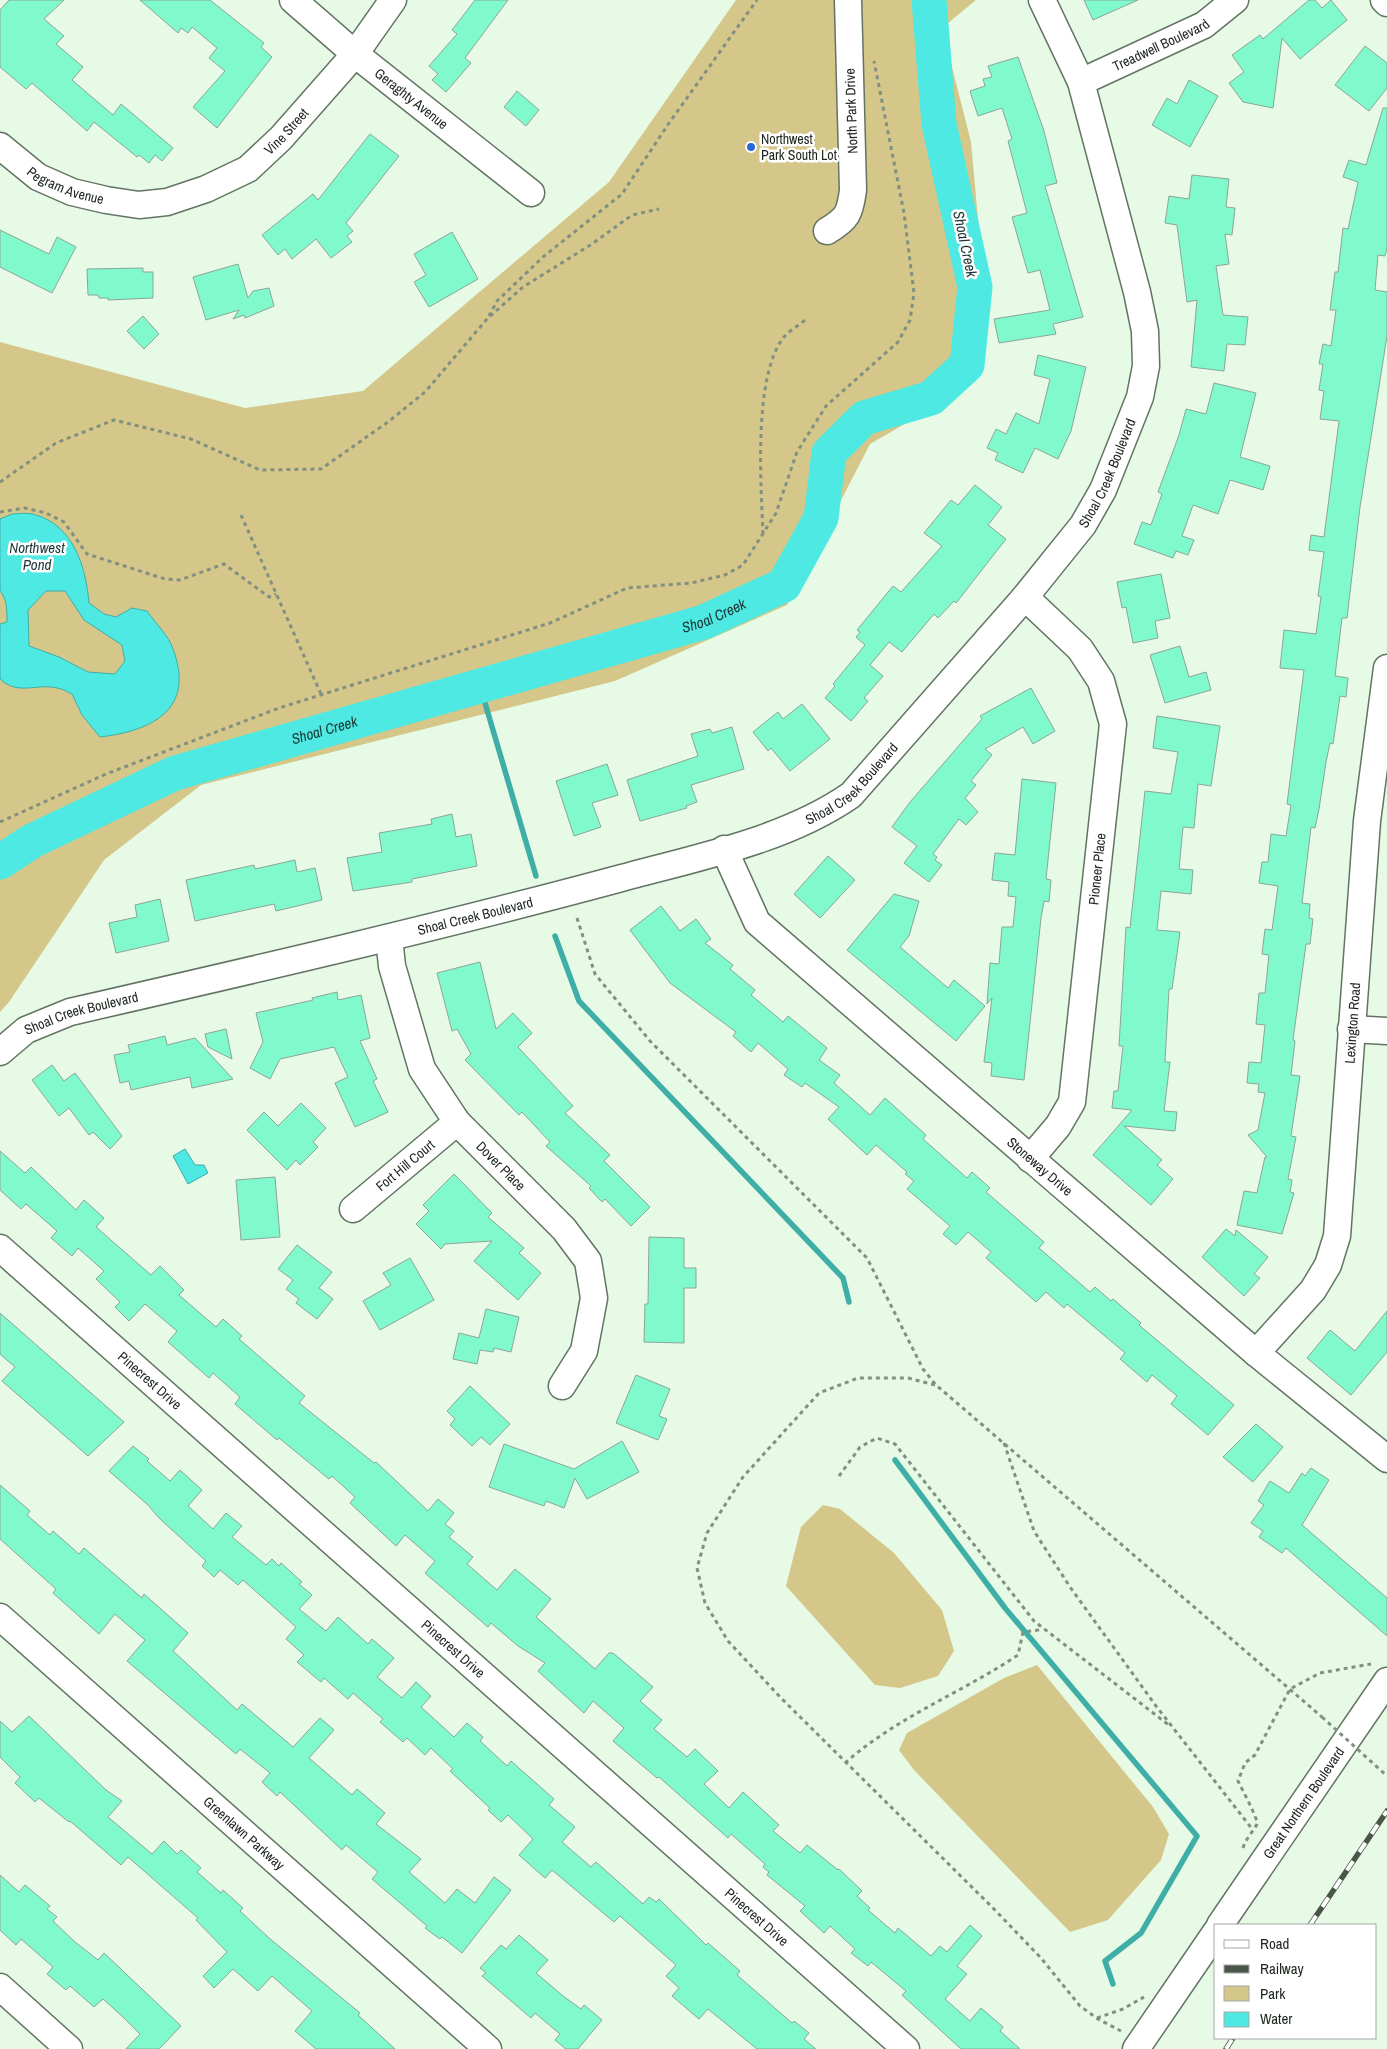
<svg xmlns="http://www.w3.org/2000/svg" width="1387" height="2049" font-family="'Archivo Narrow',sans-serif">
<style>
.green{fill:#d4c789}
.water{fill:#4ee9e2;stroke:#3faea7;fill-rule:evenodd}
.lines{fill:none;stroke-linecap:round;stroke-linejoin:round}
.stream{stroke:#3faea7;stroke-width:5.5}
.river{stroke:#4ee9e2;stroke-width:35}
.building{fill:#80facd;stroke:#8ba59a}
.minor-casing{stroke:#637463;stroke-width:29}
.path{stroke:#829081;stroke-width:3;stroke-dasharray:4 4;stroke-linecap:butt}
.minor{stroke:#fff;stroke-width:26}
.rail-casing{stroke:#4b564b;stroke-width:5.5}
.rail{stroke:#fff;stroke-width:4;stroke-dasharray:11;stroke-linecap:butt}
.path-bridge{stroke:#829081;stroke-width:3;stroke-dasharray:4 4;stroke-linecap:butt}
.poi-dot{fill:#2869d5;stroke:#fff;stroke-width:2}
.labels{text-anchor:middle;stroke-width:5;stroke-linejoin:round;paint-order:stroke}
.street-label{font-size:14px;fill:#1d251d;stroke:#fff}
.poi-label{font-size:14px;fill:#1d251d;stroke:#fff;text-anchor:start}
.water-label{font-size:15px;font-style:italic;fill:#1d3635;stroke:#fff}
</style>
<rect width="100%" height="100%" fill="#e6fae5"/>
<path class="green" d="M736,0H976L942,28L971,142L985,296L965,389L870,444L787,605L615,681L201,785L104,860L9,1002L0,1012V342L245,408L363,391L609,182Z
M823,1505L840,1509L894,1553L942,1610L954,1651L938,1676L900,1688L875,1685L786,1586L801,1527Z
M1037,1665L1153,1807L1169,1834L1161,1860L1108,1920L1070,1932L914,1770L899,1750L907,1733L1004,1678Z"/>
<path class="water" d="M12,514C19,514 29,512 36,515C74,526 86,568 89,603L104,614L116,617L132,608L147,611C155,623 169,636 173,649C196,710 151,731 100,737L82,715L72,694C68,692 63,689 57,688C37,683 18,696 0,679V624L7,622C7,611 7,598 0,591V519ZM46,591H65L84,620L122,645L125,661L115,674L88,672L59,657L29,646L28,610Z
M185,1149L195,1165H204L208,1173L188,1184L173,1156Z"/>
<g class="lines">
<path class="stream" d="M480,686L536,876
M555,936L579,1001L843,1278L849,1302
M895,1460L1005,1608L1197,1836L1141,1933L1105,1961L1113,1984"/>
<path class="river" id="s1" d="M0,862L32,841L175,773L704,622L784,585L821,518L829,453L864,418L931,398L967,365L975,287L939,124L929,0"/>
</g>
<path class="building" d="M9,0H64L44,19L64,36L56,44L83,67L72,80L113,115L121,104L173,148L162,161L155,155L149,163L139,155L137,157L94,122L87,131L32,83L26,89L0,67V10Z
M140,0H210L264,43L261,47L272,57L217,128L193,107L225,71L209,58L217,48L192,27L188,33L181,28L178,33Z
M475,0H508L465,58L471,63L446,92L432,80L438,74L429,66L457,34L452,30Z
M1084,0H1138L1093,20Z
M1309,0H1315L1322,8L1331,0L1347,20L1300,59L1282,38L1273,108L1243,102L1229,83L1244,72L1232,55L1260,35L1263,39Z
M1365,46L1387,63V88L1369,111L1335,85Z
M1018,57L1044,131L1057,183L1045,186L1083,317L1053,324L1056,334L999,343L994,319L1050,310L1040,270L1028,273L1012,217L1027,213L1008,141L1012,139L1002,108L978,116L970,91L985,86L983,79L992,77L988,66Z
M1189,80L1218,96L1190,147L1152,125L1167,98L1177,104Z
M517,91L539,110L526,126L504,107Z
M1383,108H1387V248L1385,256L1378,255L1375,290L1387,292V336L1360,507L1347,618H1342L1335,676L1348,678L1346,697L1340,696L1333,744L1330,743L1326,762L1319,809L1315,828L1311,827L1302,903L1310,904L1309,918L1313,919L1310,944H1306L1293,1040L1295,1041L1291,1075L1300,1076L1291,1136L1296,1137L1288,1179L1292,1180L1290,1192L1294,1193L1282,1234L1237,1225L1244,1191L1257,1193L1265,1157H1267L1248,1135L1258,1130L1265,1093L1258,1092L1259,1084L1247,1083L1249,1062L1261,1063L1265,1025L1256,1024L1259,993H1265L1269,955L1262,954L1265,929L1272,930L1278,886L1259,883L1262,862H1268L1271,834L1286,836L1291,805L1287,804L1304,670L1280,668L1284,630L1316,634L1321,597L1318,596L1324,552L1309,550L1311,535L1324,537L1339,421L1320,419L1324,391L1319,390L1323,364H1319L1323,344L1331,346L1336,310H1330L1335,272H1338L1343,228L1348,229L1358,182L1343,177L1349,160L1366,165Z
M370,134L399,156L346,223L353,231L347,236L352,242L331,258L316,239L292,259L285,249L278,255L262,235L313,194L318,200Z
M1192,175L1229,179L1226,207L1235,208L1232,235L1225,234L1229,264L1216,266L1223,315L1248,317L1245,345L1227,344L1224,371L1191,367L1197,300L1187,302L1177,225L1165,223L1169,196L1189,199Z
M0,230L49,254L57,237L76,247L52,293L0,267Z
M452,232L478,279L429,307L414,282L426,275L414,254Z
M238,264L248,298L253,291L269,288L274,306L245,318L244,315L233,319L239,310L206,320L193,277Z
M143,268V272H153V298L108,300V298H99L98,295H88L87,269Z
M143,316L159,334L144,349L127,331Z
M1038,355L1086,367L1071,431L1058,459L1035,448L1023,473L995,460L998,453L987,448L996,429L1006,434L1016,413L1039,424L1050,379L1034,375Z
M1214,383L1256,393L1240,457L1270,466L1263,490L1230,480L1218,514L1193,505L1182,536L1194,540L1188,555L1176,551L1173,558L1134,544L1142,522L1151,525L1162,494L1158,492L1179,435L1186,409L1206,414Z
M975,485L1002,507L988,525L1006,539L956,603L954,601L938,618L934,614L902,652L889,642L870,665L883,676L864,698L868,701L851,721L825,698L835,686L833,684L865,645L856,637L860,632L857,630L893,586L901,592L942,546L924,533L951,500L958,505Z
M1161,574L1170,618L1155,621L1158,638L1133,643L1126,607L1122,608L1117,582Z
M1180,646L1189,677L1206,672L1211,690L1165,703L1150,655Z
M1031,688L1055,731L1033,744L1023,727L985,749L992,755L971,781L976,785L965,798L978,812L966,825L959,819L933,854L937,857L935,860L942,865L929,882L904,863L917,846L892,827L910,802L982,719L980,716Z
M802,704L830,739L790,771L771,748L768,751L753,732L778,712L783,719Z
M1157,716L1220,726L1211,786L1198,784L1194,828L1183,827L1179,869L1193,870L1191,894L1161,891L1157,930L1180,932L1172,989H1169L1165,1062H1170L1164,1111L1177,1112L1175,1131L1124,1126L1162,1160L1157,1165L1173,1179L1151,1205L1093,1155L1132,1110L1112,1108L1114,1091H1118L1123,1046H1119L1126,927L1130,928L1145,791L1171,794L1178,752L1153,748Z
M732,727L744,769L691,785L697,802L686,806L687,808L640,821L627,780L698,756L691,734L710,729L712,733Z
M607,764L618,795L592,803L601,827L574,836L556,781Z
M1022,779L1056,783L1046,879L1051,880L1049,902L1044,901L1041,918L1024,1080L991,1076L992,1063L984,1062L992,998L987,1004L990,963L999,964L1002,927H1013L1016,897L1008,896L1009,882L992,880L995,853L1015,855Z
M452,814L456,837L471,834L477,866L412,879V882L353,891L347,858L382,852L379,833L432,824L431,819Z
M828,856L855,880L820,918L794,894Z
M295,860L297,872L315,868L322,900L276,911L274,904L195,921L186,880L254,865L255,869Z
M894,894L919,901L909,936L900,947L948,988L954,980L985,1006L956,1041L847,950Z
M160,899L169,941L116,953L109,923L137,917L135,905Z
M661,906L680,931L696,919L711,939L705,943L733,965L730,969L755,990L751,995L783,1022L788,1016L827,1048L819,1060L840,1075L834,1083L870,1115L885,1098L926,1135L923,1139L967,1178L972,1172L990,1188L986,1192L1044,1242L1039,1248L1090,1292L1095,1287L1111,1301L1113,1299L1141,1323L1139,1325L1234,1405L1208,1435L1171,1404L1177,1396L1152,1375L1147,1382L1120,1359L1125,1353L1124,1352L1067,1304L1064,1308L1046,1292L1036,1302L986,1258L991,1252L968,1232L956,1245L943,1234L950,1226L907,1189L914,1181L905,1174L907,1172L876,1145L867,1155L828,1119L839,1107L805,1083L802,1087L784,1075L788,1069L758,1043L751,1052L733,1036L736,1032L670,983L630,930Z
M480,962L496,1029L513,1013L532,1033L518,1047L573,1106L565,1113L610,1155L604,1161L650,1207L631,1226L605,1199L602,1202L589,1188L591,1186L546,1146L550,1142L522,1112L519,1115L465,1060L471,1054L457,1029L452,1031L437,973Z
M337,992L338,1000L361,995L370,1038L360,1041L377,1079L373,1081L388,1112L355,1127L335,1083L348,1077L334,1047L280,1059L270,1079L250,1068L263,1042L256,1013L313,1000L312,998Z
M226,1029L232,1059L208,1047L205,1034Z
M165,1036L167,1045L195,1038L233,1079L192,1088L190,1077L131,1090L129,1081L120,1083L114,1055L130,1052L128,1045Z
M52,1065L64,1081L75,1073L122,1136L110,1149L93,1132L89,1135L69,1108L59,1116L32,1080Z
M301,1103L326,1128L313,1142L318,1147L300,1165L296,1160L287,1170L247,1130L264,1112L278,1126Z
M0,1151L25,1173L31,1167L76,1210L84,1200L104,1218L96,1227L151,1275L160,1266L184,1290L179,1295L216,1327L223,1319L242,1336L239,1339L305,1396L299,1403L374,1463L376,1462L428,1511L438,1499L454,1513L445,1524L454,1531L449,1537L473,1557L467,1564L497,1590L515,1569L551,1599L536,1617L595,1669L609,1653H613L653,1687L640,1701L662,1720L654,1729L687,1757L695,1749L718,1771L704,1784L729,1808L743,1792L779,1825L773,1831L800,1853L807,1845L838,1870L839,1869L862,1891L857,1896L870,1908L868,1910L895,1933L898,1928L931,1956L940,1946L947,1952L970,1925L982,1936L957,1966L967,1974L945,1999L970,2021L981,2008L1003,2027L1000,2031L1020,2049H961L902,1995L906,1991L871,1962L868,1966L851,1953L855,1949L830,1926L824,1933L800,1911L805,1906L767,1875L769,1872L763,1867L765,1864L731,1834L728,1838L659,1777L657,1778L613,1741L624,1728L593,1701L584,1713L538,1671L545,1663L518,1646L491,1623L488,1627L425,1573L435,1561L405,1535L396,1546L350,1503L355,1497L332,1476L329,1479L279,1438L277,1440L235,1404L240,1397L213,1373L209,1378L168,1342L177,1331L145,1304L129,1321L115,1307L120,1302L96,1279L104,1271L78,1248L72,1256L51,1238L57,1231L26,1204L21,1209L0,1190Z
M454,1174L492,1213L488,1217L524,1248L519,1253L541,1273L518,1300L474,1261L492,1241L445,1244L441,1249L416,1224L429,1211L423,1205Z
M275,1177L280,1237L241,1240L236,1180Z
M1226,1229L1235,1236L1236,1230L1268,1257L1254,1274L1260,1278L1244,1296L1202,1257Z
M649,1237L684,1238V1268H696V1288H684V1343L644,1342L645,1304H648Z
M297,1245L332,1272L319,1288L333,1299L317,1319L296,1303L299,1299L286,1289L293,1280L278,1269Z
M410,1258L434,1300L380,1330L363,1301L391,1285L383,1273Z
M486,1309L519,1317L511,1352L494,1348L493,1352L480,1350L477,1364L453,1359L459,1333L479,1338Z
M1387,1311V1352L1351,1395L1307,1358L1330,1330L1355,1351Z
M0,1313L124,1422L88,1456L2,1381L15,1367L0,1354Z
M636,1375L670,1389L659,1416L667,1419L658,1440L616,1423Z
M470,1386L510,1424L490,1445L481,1437L472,1446L450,1425L455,1419L447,1411Z
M1256,1424L1283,1447L1253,1482L1223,1457Z
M622,1441L639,1472L587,1499L575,1478L564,1508L546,1501L544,1506L489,1487L504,1444L574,1469Z
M133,1446L149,1459L147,1461L170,1481L180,1470L202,1490L188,1506L213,1529L226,1513L242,1526L232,1537L266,1565L272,1559L279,1566L281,1563L302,1582L299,1584L312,1595L299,1609L326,1631L338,1617L368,1644L372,1639L394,1658L377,1677L402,1698L416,1682L431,1696L421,1707L454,1737L467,1723L483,1737L480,1741L507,1766L511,1761L554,1799L549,1805L575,1827L562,1842L591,1867L596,1862L643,1904L649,1897L656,1902L659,1899L706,1945L708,1943L740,1971L737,1975L792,2023L794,2021L809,2033L804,2039L816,2049H757L708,2009L699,2019L672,1996L679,1988L666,1976L676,1965L620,1916L614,1922L552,1870L545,1878L519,1855L533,1839L508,1815L501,1822L488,1810L490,1808L450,1771L453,1769L431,1748L425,1755L407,1738L403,1742L380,1722L383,1719L353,1693L348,1699L324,1678L321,1682L297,1662L304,1655L286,1639L296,1627L243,1580L238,1585L220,1570L214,1577L202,1566L206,1561L159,1518L148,1505L109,1471Z
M1311,1468L1329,1480L1302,1525L1387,1598V1636L1286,1548L1282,1553L1259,1537L1263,1531L1251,1523L1264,1505L1258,1501L1270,1481L1289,1493L1302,1473L1305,1476Z
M0,1485L30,1511L27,1515L50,1535L53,1531L79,1554L84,1548L142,1598L144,1594L188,1633L173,1651L237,1710L242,1704L293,1747L320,1718L334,1730L309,1758L352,1795L357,1789L385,1813L376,1824L421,1859L409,1872L445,1903L457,1889L475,1903L494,1877L511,1890L462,1953L442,1937L440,1939L425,1928L427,1926L372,1879L378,1872L346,1845L342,1850L280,1792L277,1796L262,1782L270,1773L240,1749L236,1754L127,1661L145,1640L115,1614L99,1634L53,1593L56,1589L0,1539Z
M29,1716L106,1790L122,1801L108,1817L152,1854L164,1841L177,1854L181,1850L201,1868L197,1872L221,1893L223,1890L243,1908L240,1911L269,1938L360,2013L358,2015L395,2049H316L295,2031L312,2011L272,1976L258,1991L233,1969L214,1988L203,1976L227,1952L196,1920L198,1918L128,1857L121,1865L70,1821L69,1822L39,1798L35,1802L15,1783L20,1777L0,1757V1721L12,1732Z
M0,1875L19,1892L25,1885L50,1906L47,1909L57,1917L53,1921L75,1942L98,1960L104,1953L181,2026L159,2049H126L140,2034L124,2018L103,1999L94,2007L70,1986L66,1990L47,1974L53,1967L21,1939L16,1945L0,1930Z
M519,1935L548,1960L536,1973L563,1996L581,2009L584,2005L602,2020L578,2049H566L555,2040L560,2034L535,2013L531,2018L482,1976L486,1973L480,1968L501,1945L506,1949Z"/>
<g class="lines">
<defs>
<g id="minor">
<path id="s2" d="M293,0L355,54L531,193"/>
<path d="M1384,0L1387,3"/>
<path id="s3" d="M1081,82L1204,25L1235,0"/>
<path id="s4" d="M0,146L38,177L72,192L106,200L139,205L167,202L206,189L248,169L281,138L355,54L393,0"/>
<path d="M827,231C847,219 850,214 853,190L848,0"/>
<path d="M1025,597L1080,649L1101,681L1113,724L1072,1102L1058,1126L1030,1159"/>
<path id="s5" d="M724,849L757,922L1256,1353L1387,1459"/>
<path id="s6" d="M389,938L392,966L422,1069L457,1122L564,1229L588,1261L594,1298L584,1351L562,1386"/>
<path d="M1351,1029L1387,1031"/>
<path id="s7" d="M0,1052L26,1030L70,1012C253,970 436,928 618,879C694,858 785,841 851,795L1025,597L1083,525L1103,490L1140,397L1146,366L1145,331L1137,292L1081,82L1042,0"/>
<path id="s8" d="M353,1209L457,1122"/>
<path id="s9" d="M0,1248L906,2049"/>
<path id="s10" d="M1256,1353L1313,1290L1328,1265L1337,1236L1367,821L1387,668"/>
<path id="s11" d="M0,1617L488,2049"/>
<path id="s12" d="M1220,1925L1387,1681"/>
<path d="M0,1987L69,2049"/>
<path d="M1136,2049L1216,1932"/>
</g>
</defs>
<use href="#minor" class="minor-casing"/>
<path class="path" d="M489,316L497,301L543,257L622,194L669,123L757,0
M0,482L56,443L114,420L191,439L260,470L321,469L388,422L425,392L487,319L523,287L592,244L632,215L659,209
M0,512L25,508L46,513L64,522L87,554L165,579L180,580L224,564L269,597L276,594
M241,515L321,694
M763,534C761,485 753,375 784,337C789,331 798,326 805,320
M0,822L106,774L279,708L550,623L627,588L691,583L725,575L743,565L776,513L797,452L826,406L898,342L910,320L914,293L904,213L874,61
M577,918L595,974L650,1041L867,1258L923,1369L936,1385L1322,1717
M935,1385L908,1378H858L819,1393L743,1477L707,1533L697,1568L705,1603L728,1641L781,1698L993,1908L1041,1958L1080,2006L1098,2019L1121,2031
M1004,1443L1034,1531L1070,1587L1156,1706L1253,1830
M839,1476L860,1447L877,1438L895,1444L1034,1621L1170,1726
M845,1763C897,1717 961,1693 1018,1655L1023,1632L1038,1630L1042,1627
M1243,1848C1246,1838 1253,1832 1257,1824C1259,1821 1241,1787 1238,1781L1245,1763L1255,1755L1290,1689L1320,1673L1371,1664
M1097,2018L1123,2009L1144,1997"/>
<use href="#minor" class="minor"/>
<defs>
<path id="rail" d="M1310,1925L1387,1811
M1226,2049L1233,2038"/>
</defs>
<use href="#rail" class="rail-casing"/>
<use href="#rail" class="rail"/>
<path class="path-bridge" d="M1322,1717L1387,1776"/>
</g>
<circle class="poi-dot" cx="751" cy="147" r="5"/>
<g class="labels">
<g class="street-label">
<text dy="5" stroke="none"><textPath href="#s3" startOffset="88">Treadwell Boulevard</textPath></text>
<text dy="5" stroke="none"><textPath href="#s2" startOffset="154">Geraghty Avenue</textPath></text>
<text transform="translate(851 111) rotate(-92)" y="5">North Park Drive</text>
<text dy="5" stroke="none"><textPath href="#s4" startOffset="324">Vine Street</textPath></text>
<text dy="5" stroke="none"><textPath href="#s4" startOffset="78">Pegram Avenue</textPath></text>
<text dy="5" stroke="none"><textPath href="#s7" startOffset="1308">Shoal Creek Boulevard</textPath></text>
<text dy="5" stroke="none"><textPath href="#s7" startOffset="902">Shoal Creek Boulevard</textPath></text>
<text transform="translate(1097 869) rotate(-84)" y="5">Pioneer Place</text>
<text dy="5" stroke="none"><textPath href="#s7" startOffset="498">Shoal Creek Boulevard</textPath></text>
<text dy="5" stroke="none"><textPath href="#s7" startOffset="92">Shoal Creek Boulevard</textPath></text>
<text dy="5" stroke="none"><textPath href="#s10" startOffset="358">Lexington Road</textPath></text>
<text dy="5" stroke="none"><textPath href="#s8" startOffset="68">Fort Hill Court</textPath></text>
<text dy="5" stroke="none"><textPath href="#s6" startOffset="261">Dover Place</textPath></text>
<text dy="5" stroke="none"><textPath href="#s5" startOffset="454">Stoneway Drive</textPath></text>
<text dy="5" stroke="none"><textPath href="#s9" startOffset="200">Pinecrest Drive</textPath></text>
<text dy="5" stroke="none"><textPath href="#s9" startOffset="605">Pinecrest Drive</textPath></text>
<text dy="5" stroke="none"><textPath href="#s12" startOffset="148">Great Northern Boulevard</textPath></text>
<text dy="5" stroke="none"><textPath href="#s11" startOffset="326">Greenlawn Parkway</textPath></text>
<text dy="5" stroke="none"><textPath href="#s9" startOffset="1010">Pinecrest Drive</textPath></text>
</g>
<g class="poi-label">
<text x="761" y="144">Northwest<tspan x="761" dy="16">Park South Lot</tspan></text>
</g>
<g class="water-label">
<text transform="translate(965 244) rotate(78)" y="5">Shoal Creek</text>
<text x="37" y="553">Northwest<tspan x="37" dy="17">Pond</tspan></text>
<text dy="5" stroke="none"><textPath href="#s1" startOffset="758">Shoal Creek</textPath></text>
<text dy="5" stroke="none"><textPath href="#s1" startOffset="352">Shoal Creek</textPath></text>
</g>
</g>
<rect x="1214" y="1924" width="162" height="115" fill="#ffffff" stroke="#a5a8a5"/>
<rect x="1224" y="1940" width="25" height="8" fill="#ffffff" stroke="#a5a8a5"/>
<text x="1260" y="1949" font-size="15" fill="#1d251d">Road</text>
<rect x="1224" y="1965" width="25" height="8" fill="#4b564b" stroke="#a5a8a5"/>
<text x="1260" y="1974" font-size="15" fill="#1d251d">Railway</text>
<rect x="1224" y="1986" width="25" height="15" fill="#d4c789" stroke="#a5a8a5"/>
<text x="1260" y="1999" font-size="15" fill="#1d251d">Park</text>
<rect x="1224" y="2012" width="25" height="15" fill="#4ee9e2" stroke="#a5a8a5"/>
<text x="1260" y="2024" font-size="15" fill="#1d251d">Water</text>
</svg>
